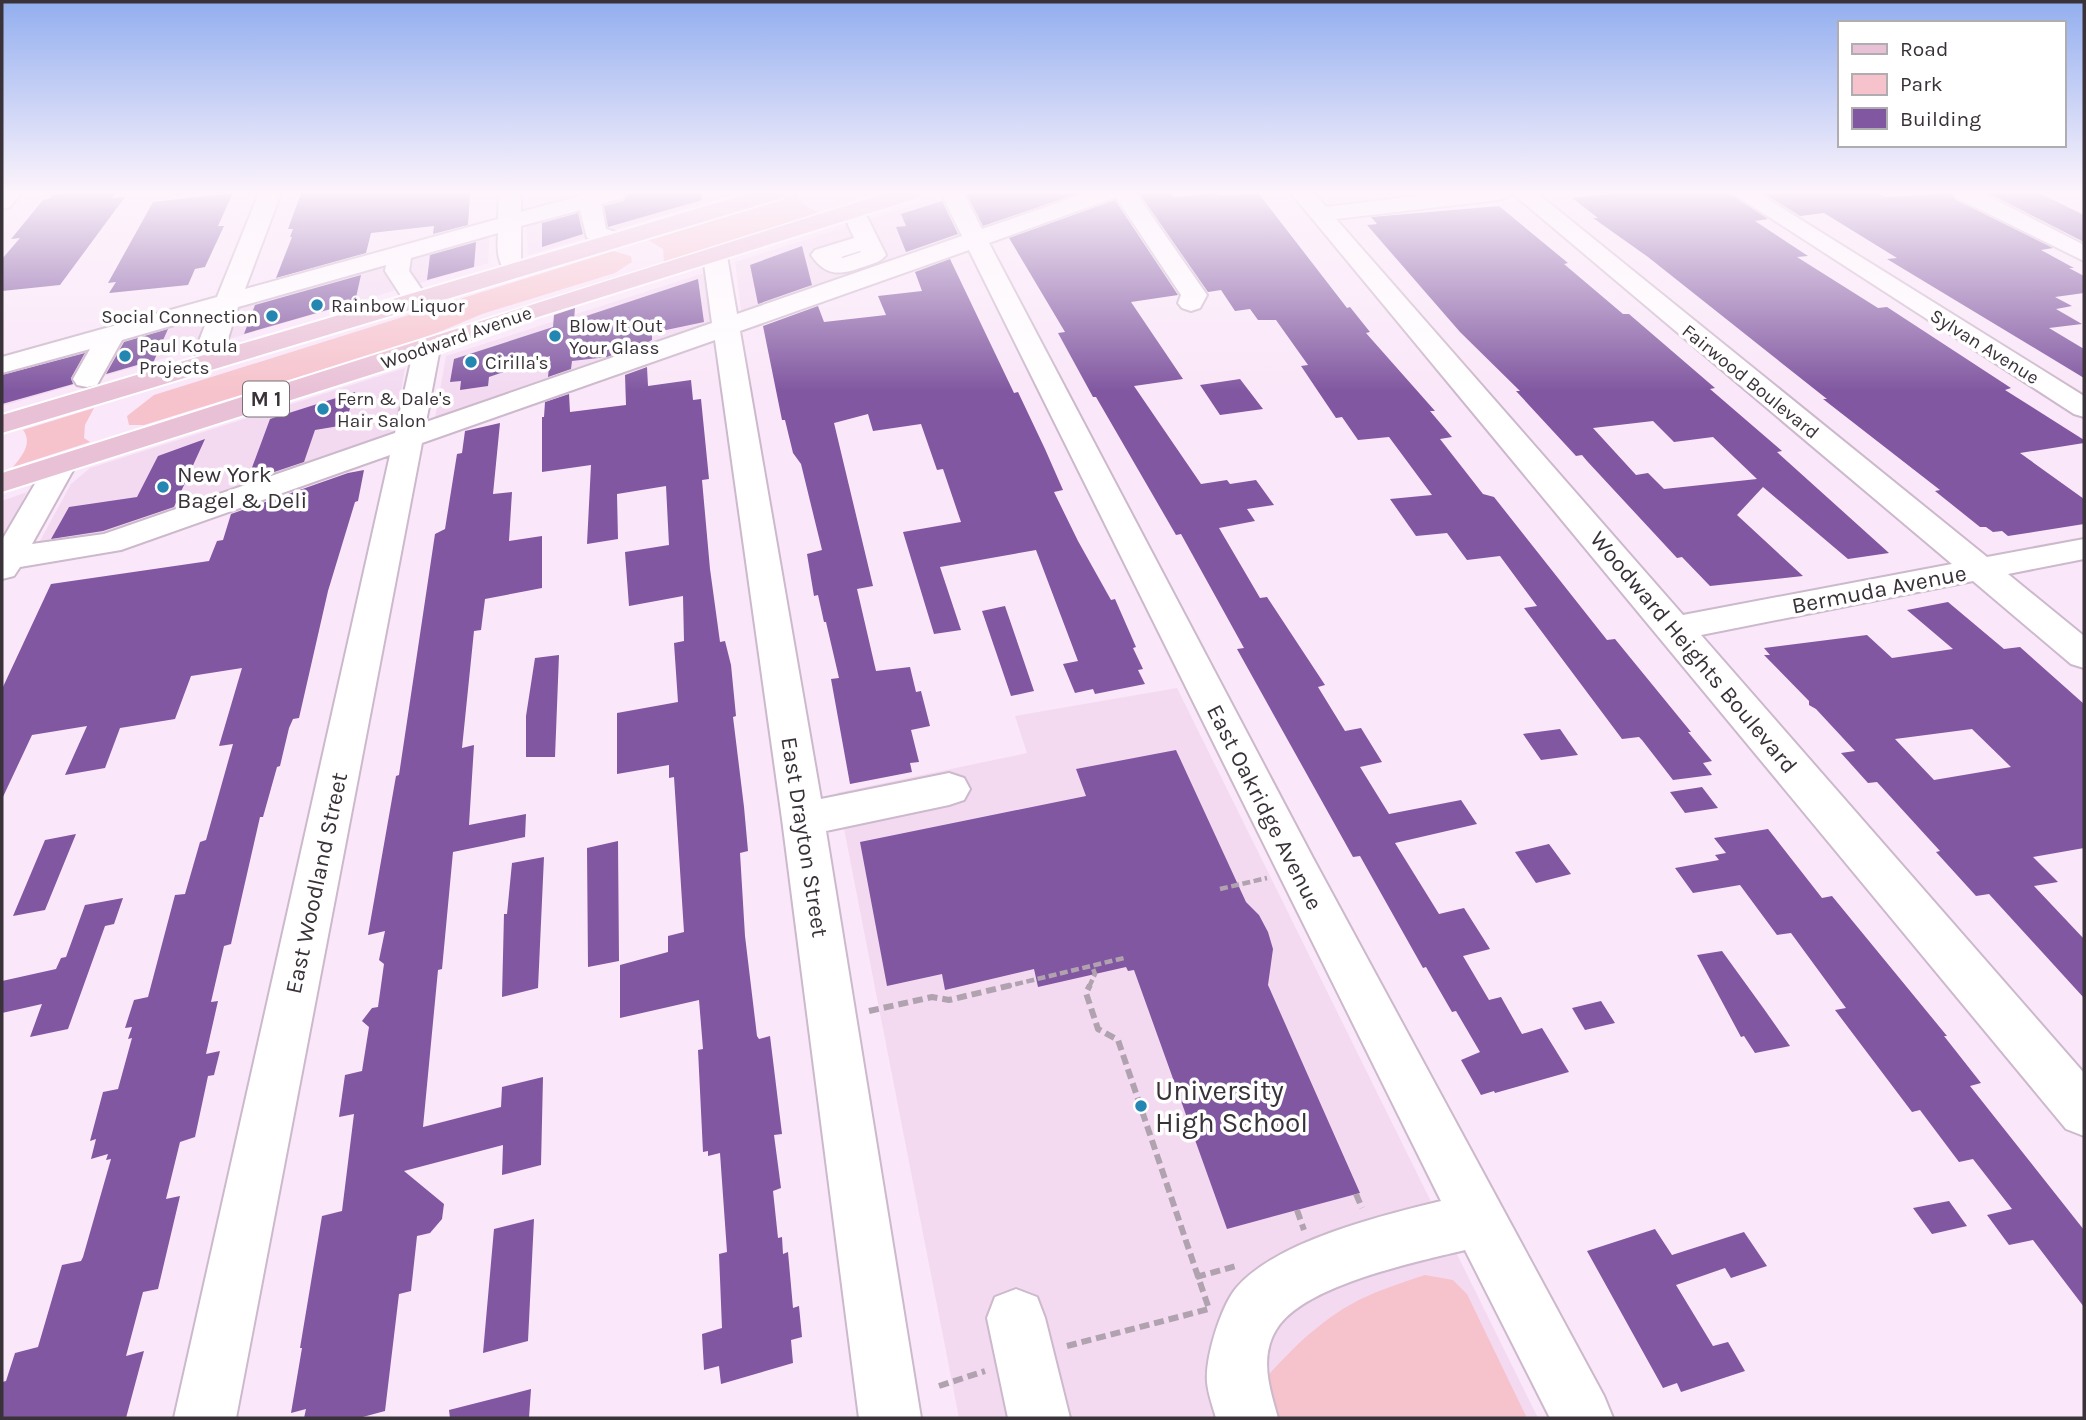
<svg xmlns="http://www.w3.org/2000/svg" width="2086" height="1420" font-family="Karla,sans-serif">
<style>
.built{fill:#f3daf1}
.green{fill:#f6c3cc}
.building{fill:#8057a0;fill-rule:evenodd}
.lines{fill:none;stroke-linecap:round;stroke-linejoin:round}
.minor-casing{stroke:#ccb9cb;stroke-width:4}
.major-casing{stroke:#fff;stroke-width:4}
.path-far1{stroke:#b1a2b0;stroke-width:4.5;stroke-dasharray:8 3.5;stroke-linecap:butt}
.path{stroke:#b1a2b0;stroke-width:6;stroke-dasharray:10 5;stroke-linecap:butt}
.minor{fill:#fff;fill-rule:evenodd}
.major{fill:#e9c1d6;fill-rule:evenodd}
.poi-dot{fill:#2487b1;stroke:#fff;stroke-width:2.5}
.labels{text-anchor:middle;stroke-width:7;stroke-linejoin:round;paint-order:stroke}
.far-poi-label{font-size:19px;fill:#393239;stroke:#fff;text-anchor:start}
.far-street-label{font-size:19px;fill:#393239;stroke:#fff}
.shield{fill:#fff;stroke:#747074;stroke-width:2}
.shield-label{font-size:21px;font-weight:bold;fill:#393239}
.poi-label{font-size:23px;fill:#393239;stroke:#fff;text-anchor:start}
.street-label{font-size:23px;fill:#393239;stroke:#fff}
.near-poi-label{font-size:28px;fill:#393239;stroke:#fff;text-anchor:start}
</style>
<rect width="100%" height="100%" fill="#fae7f9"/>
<path class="built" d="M620,193H738L528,255L526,221Z
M937,198L962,242L742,318L735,262Z
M490,229L488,263L2,406V366Z
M704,273L714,331L433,429L446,356Z
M405,368L393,441L172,520L34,552L71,484L90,468Z
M27,492L2,539V501Z
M1177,688L1538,1418H959L837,793L1027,753L1015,716Z"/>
<path class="green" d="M797,195L802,204L820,213L664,262L663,249L648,240Z
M613,251L631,256L632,262L615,273L482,314L425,338L144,425H129L127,416L154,395Z
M94,408L85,425L84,438L90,442L13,467C22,456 33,443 23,430Z
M1425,1275L1453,1280L1467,1294L1527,1418H1218C1259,1393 1281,1355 1318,1327C1353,1298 1383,1289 1425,1275Z"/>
<path class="building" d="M71,193H116L112,198L125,197L60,285L2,291V259L20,238L11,239L43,200L49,199L53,195Z
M233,193L218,226H224L205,267L195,269L188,285L109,293L116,282L108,283L153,202Z
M301,193H470L468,225L433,234L434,226L371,233L366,253L276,278L292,237H290L293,229H288Z
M628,193H701L702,200L608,227L604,206L624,201Z
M966,193H1079L983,226Z
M1139,193H1171L1173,197L1217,193L1218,195L1259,194L1347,308L1350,307L1370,332L1366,333L1435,411H1430L1452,437L1440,439L1483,494L1494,497L1607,640L1615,639L1691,732H1688L1712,761L1703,763L1712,775L1673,780L1642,740L1639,737L1622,739L1524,608L1537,606L1500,556L1467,560L1447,533L1416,536L1390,499L1432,495L1389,437L1358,440L1342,417L1336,418L1301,366L1308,365L1276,320H1258L1250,309L1235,311L1221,290L1208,292Z
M1617,193H1729L1768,219L1755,221L1808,256L1797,257L1878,308L1887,307L2011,388L2005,390L2084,440V443L2020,453L2084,499V524L2008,536L2002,531L1993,532L1986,527H1980L1935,491L1940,490L1823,399H1827L1648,257L1593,218H1598L1572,198Z
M1763,193H1877L1885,197L1952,193L1956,200L2053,248L2041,250L2074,268H2069L2084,276V293L2055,297L2072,306L2056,309L2082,324L2049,328L2084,349V378L1887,259L1897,258L1824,213L1800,216Z
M1988,193H2039L2084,215V242Z
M1115,200L1178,295L1131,302L1183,379L1134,386L1201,484L1227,480L1230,484L1256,480L1274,505L1247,509L1255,521L1219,528L1260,598L1267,597L1325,685L1318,687L1345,731L1361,728L1382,762L1360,767L1389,814L1461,800L1477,824L1395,843L1439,914L1464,908L1490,949L1463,956L1489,1000L1501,997L1522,1034L1542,1028L1569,1072L1495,1093L1494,1091L1481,1095L1461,1060L1480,1052L1456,1011L1452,1012L1426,967L1423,968L1360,856L1353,857L1237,649L1244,648L1181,534L1176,535L1096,397H1093L1058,333L1065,332L1009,238Z
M942,201L958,234L906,252L896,227L906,226L901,214Z
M1499,206L1568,263L1564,264L1623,314H1629L1715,388L1710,389L1782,451L1777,452L1889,553L1848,559L1763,487L1737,515L1803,576L1710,586L1682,557L1677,558L1587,461L1582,455L1576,456L1516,391H1520L1460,332L1367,225L1377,224L1371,217ZM1653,421L1674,442L1713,437L1757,479L1664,489L1648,473L1636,475L1593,428Z
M578,213L583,234L542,247V223Z
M476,242L474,267L427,280L430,255Z
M802,246L812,285L758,304L750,265Z
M950,259L1014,393L1018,392L1045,449L1063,490L1054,492L1078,541L1111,600L1115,599L1136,647L1133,648L1143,669L1138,670L1145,684L1095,694L1093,689L1075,693L1063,664L1078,661L1036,550L940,567L961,630L934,634L903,532L961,522L943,469L937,470L921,424L873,431L868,414L834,423L873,586L857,589L876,671L910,667L916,692L921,691L930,726L911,730L919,762L910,763L912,772L850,784L831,679L839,678L826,622H824L818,595L814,596L807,554L822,550L801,464L793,453L785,420H782L763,326L818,306L824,322L886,315L878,296L922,291L915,272Z
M361,275L355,302L244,334L255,305Z
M698,279L704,322L652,333V340L646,343L607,357L572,361L571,369L548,377L550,356L489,377L488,386L460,390L461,381L450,382L454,359L553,327L554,315L575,308L574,320Z
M168,329L153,363L151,361L106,374L124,342Z
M85,353L71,378L73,384L2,404V375Z
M647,367L648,386L691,380L693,400L701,399L709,479L702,480L710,569L720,642L725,641L731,665L736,716L733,717L744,807L748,851L740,853L745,936L757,1036L759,1039L770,1036L782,1134L774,1135L781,1188L773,1191L778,1238L782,1237L783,1254L788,1252L793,1308L799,1306L802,1337L791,1340L793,1363L721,1384L719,1366L704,1370L702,1334L722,1328L719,1254L727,1252L720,1153L708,1156V1151L703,1152L698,1050L703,1049L699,1000L620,1018V965L668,952V936L684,932L674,777L669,778V765L617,774V713L678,702L674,643L684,641L683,596L629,606L625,552L669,545L666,486L617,494L618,539L587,544L591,465L542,472V417H544L545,402L569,394L570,412L626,405L625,375Z
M1240,379L1263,409L1220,415L1200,385Z
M355,392L345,425L315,430L304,462L247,481L270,419Z
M500,423L493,494L512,492L509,541L542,536V588L485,599L481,630L474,631L462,748L474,745L469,825L526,814L525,837L453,852L442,969L438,970L423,1127L501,1107L502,1087L543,1077L541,1165L502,1175L503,1145L404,1171L444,1204L442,1219L430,1233L417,1236L411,1291L399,1294L385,1411L359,1418H304L306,1409L291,1413L302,1348H300L322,1216L342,1211L354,1114L339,1117L345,1075L362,1071L369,1027L362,1021L372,1008L378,1007L384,964L379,960L385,931L368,935L396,776L399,775L435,534L445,529L457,454L462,453L465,431Z
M205,439L174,507L103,531L51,539L69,507L137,497L158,456Z
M364,470L358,501L355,502L328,591L299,718L293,719L289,728L280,766L277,767L263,817H260L231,944L224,946L211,1002L218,1001L206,1054L220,1051L214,1075L208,1076L195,1137L180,1142L166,1199L180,1196L158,1289L143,1292L126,1356L144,1351L126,1418H2V1382L6,1381L15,1353L38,1347L62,1265L81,1261L83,1257L111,1159L106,1160L108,1154L91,1159L96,1139L90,1141L103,1092L118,1089L132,1038L128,1039L132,1027L125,1028L134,1000L148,997L175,895L185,894L200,842L206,840L233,744L219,746L242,668L191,676L175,719L120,728L105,768L65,775L87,726L32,735L2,799V689L51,584L209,561L217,541L223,540L231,514L348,473Z
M1948,602L2004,649L2020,647L2084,704V848L2033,857L2058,882L2034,886L2084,939V998L1989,894L1976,896L1936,852L1940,851L1877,782L1868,783L1841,753L1855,751L1816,709L1809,705V701L1764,655H1770L1764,648L1867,635L1892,658L1953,649L1907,610ZM1972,729L2011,767L1934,780L1895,739Z
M1005,606L1034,691L1011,696L982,611Z
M559,655L555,757H526V716L535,658Z
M1560,729L1578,755L1541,760L1523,734Z
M1176,750L1246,902L1259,915L1268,932L1273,949L1268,985L1360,1193L1227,1229L1134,970L1128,971L1126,967L1038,987L1034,969L945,990L942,974L887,986L860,842L1086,796L1076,769Z
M1702,787L1718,808L1685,813L1670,792Z
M1768,829L1822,898L1832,896L1947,1036H1944L1981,1083L1970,1086L2084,1230V1307L2033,1240L2009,1245L1987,1215L2012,1209L1973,1159L1959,1162L1920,1110L1912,1112L1835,1010L1846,1008L1791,933L1777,935L1740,885L1693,893L1675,868L1719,860L1715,855L1726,853L1714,838Z
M76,834L45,910L13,916L45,840Z
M618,841L619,961L588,967L587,848Z
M1549,844L1571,874L1536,883L1515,852Z
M544,857L538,988L502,997L504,914H507L512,863Z
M123,898L114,924L105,926L68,1029L30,1037L42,1004L2,1013V981L56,969L61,958L66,957L85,905Z
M1722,951L1764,1009L1790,1046L1755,1053L1744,1036L1741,1037L1697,955Z
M1601,1001L1615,1023L1585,1030L1572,1008Z
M1949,1201L1967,1226L1932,1234L1913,1208Z
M534,1219L528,1341L483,1353L494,1229Z
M1655,1229L1672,1255L1744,1232L1767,1266L1731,1278L1725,1268L1676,1285L1713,1346L1728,1342L1745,1371L1681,1392L1677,1383L1663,1388L1587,1251Z
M531,1389L529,1418H450L449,1410Z"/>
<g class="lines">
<defs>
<path id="minor" d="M2,193H21L10,207L2,209Z
M259,193H281L245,289L498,219L499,193H521V212L590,193H626L623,198L601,204L606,229L625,235L629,240L625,245L617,247L587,238L580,210L521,226V258L528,270L525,275L516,277L507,275C497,260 497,251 498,233L411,258L409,271L429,300L425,305L416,308L407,305L385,271L386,265L238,307L219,367L209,369L199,367L195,361L199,341L209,315L122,340L97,385L87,387L77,385L73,379L90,349L2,373V357L217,297Z
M941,193H963L982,229L1087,193H1136L1207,295L1200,308L1191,311L1182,308L1178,303L1181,295L1116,197L989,243L1313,858L1604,1396L1613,1418H1550L1465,1250C1417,1262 1302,1285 1276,1330C1259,1358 1270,1390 1278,1418H1216C1213,1407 1208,1394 1207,1382C1205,1358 1221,1305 1237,1287C1277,1241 1383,1215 1441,1201L969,250L740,331L821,799L949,773L964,778L970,789L964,800L949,805L826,831L921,1418H859L782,819L715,340L422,443L236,1418H174L390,455L121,550L20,567L14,576L2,579V540L46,465L50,459L61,456L72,459L76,465L32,544L104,534L395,433L414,348L418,342L427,340L436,342L440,348L426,422L712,323L703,256L707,251H723L727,256L737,314L962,236Z
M1291,193H1314L1326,207L1441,193H1509L1506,198L1498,200L1336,219L1683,615L1952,564L1512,193H1537L1987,557L2084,539V559L2008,574L2084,636V668L2071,664L1973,581L1701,635L2084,1073V1136L2066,1129Z
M1732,193H1758L2084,396V417L2074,414Z
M1954,193H1982L2084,245V261L1957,198Z
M853,204L861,206L864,211L886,255C881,262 874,263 866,266C843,274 827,279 811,255L815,250L854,238L842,211L845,206ZM861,252L843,258L841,257L860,251Z
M1016,1289L1037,1297L1045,1318L1070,1418H1008L987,1318L995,1297Z"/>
<path id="major" d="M750,193H785L782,198L2,433V415Z
M887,193H921L918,198L538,317L436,354L2,492V473C297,380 591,285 887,193Z"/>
</defs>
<use href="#minor" class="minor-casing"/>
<use href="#major" class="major-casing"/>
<path class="path-far1" d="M1220,889L1267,878
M1004,987L1124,958
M1089,987L1095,974L1092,966"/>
<path class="path" d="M869,1011L932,997L949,1000L1012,985
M1356,1194L1362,1208
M1297,1210L1304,1230
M1196,1277L1236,1266
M1067,1346L1209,1309L1118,1040L1098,1029L1086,993L1090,985
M939,1386L985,1371"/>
<use href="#minor" class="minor"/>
<use href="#major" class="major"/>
</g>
<linearGradient id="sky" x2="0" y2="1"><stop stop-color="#92aeef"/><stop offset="0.49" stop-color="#fdf4fc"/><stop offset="1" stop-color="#fdf4fc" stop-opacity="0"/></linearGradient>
<rect width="2086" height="392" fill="url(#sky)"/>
<g class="poi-dot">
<circle cx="317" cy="305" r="7"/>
<circle cx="272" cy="316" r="7"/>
<circle cx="555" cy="336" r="7"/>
<circle cx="125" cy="356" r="7"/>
<circle cx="471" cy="362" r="7"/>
<circle cx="323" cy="409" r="7"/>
<circle cx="163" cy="487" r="7"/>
<circle cx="1141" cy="1106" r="7"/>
</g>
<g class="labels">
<g class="far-poi-label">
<text x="331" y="312">Rainbow Liquor</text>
<text x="258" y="323" text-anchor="end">Social Connection</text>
<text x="569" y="332">Blow It Out<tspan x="569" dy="22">Your Glass</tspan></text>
<text x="139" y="352">Paul Kotula<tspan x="139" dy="22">Projects</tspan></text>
<text x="485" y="369">Cirilla's</text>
<text x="337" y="405">Fern &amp; Dale's<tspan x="337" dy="22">Hair Salon</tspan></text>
</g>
<g class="far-street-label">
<text transform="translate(456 337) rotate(-19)" y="7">Woodward Avenue</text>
<text transform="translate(1985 346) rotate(32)" y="7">Sylvan Avenue</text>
<text transform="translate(1751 381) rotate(39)" y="7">Fairwood Boulevard</text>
</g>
<rect class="shield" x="243" y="381.5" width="46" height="35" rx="5"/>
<g class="shield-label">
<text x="266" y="406">M 1</text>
</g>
<g class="poi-label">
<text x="177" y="482">New York<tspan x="177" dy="26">Bagel &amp; Deli</tspan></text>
</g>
<g class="street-label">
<text transform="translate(1879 589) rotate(-11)" y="8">Bermuda Avenue</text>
<text transform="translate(1694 652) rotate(50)" y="8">Woodward Heights Boulevard</text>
<text transform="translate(1265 807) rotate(63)" y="8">East Oakridge Avenue</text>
<text transform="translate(805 837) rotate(81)" y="8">East Drayton Street</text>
<text transform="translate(316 883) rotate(-78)" y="8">East Woodland Street</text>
</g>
<g class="near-poi-label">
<text x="1155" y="1100">University<tspan x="1155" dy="32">High School</tspan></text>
</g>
</g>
<rect width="2086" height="1420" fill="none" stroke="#393239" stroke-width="7"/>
<rect x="1838" y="21" width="228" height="126" fill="#ffffff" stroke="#b0adb0" stroke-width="2"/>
<rect x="1852" y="44" width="35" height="10" fill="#e9c1d6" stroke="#b0adb0" stroke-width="2"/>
<text x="1900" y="56" font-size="21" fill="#393239">Road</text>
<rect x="1852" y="74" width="35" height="21" fill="#f6c3cc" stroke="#b0adb0" stroke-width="2"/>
<text x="1900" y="91" font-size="21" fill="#393239">Park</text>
<rect x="1852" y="108" width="35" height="21" fill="#8057a0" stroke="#b0adb0" stroke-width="2"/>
<text x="1900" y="126" font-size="21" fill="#393239">Building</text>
</svg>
